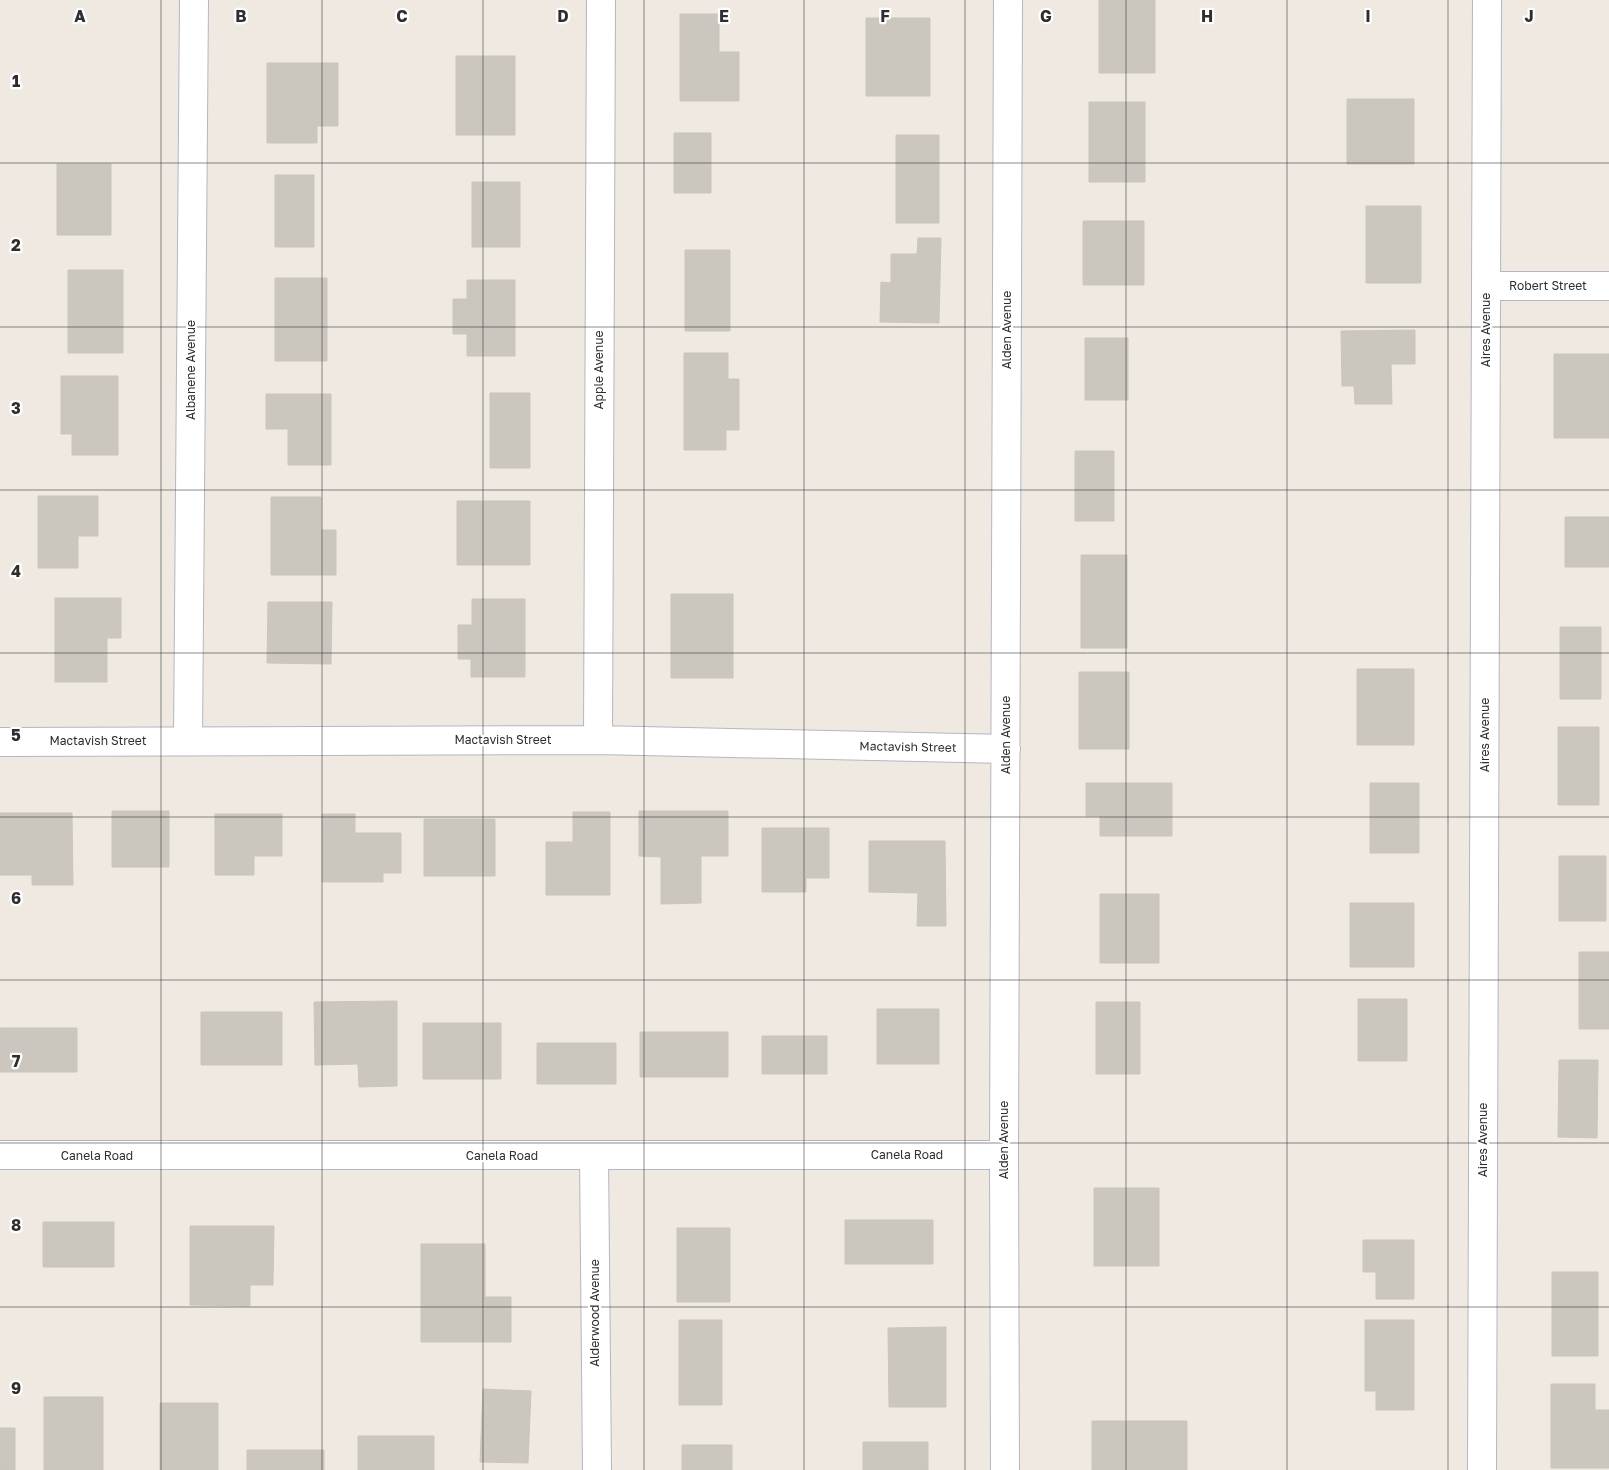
<svg xmlns="http://www.w3.org/2000/svg" width="1609" height="1470" font-family="'Golos Text',sans-serif">
<style>
.building{fill:#cbc7bf;stroke:#cbc5ba}
.lines{fill:none;stroke-linecap:round;stroke-linejoin:round}
.minor-casing{stroke:#b4b7c1;stroke-width:30}
.minor{stroke:#fff;stroke-width:28}
.grid{fill:none;stroke:#2e2e2e;stroke-width:1;stroke-opacity:0.55}
.labels{text-anchor:middle;stroke-width:4.5;stroke-linejoin:round;paint-order:stroke}
.street-label{font-size:12px;fill:#2e2e2e;stroke:#fff}
.grid-label{font-size:16px;text-anchor:middle;font-weight:bold;fill:#2e2e2e;stroke:#fff;stroke-width:4.5;stroke-linejoin:round;paint-order:stroke}
</style>
<rect width="100%" height="100%" fill="#efe9e1"/>
<path class="building" d="M1099,0H1155V73H1099Z
M680,14H719V52H739V101H680Z
M866,18H930V96H866Z
M456,56H515V135H456Z
M267,63H338V126H317V143H267Z
M1347,99H1414V164H1347Z
M1089,102H1145V182H1089Z
M674,133H711V193H674Z
M896,135H939V223H896Z
M57,164H111V235H57Z
M275,175H314V247H275Z
M472,182H520V247H472Z
M1366,206H1421V283H1366Z
M1083,221H1144V285H1083Z
M918,238H941L939,323L880,322L881,282L891,283V254H917Z
M685,250H730V331H685Z
M68,270H123V353H68Z
M275,278H327V361H275Z
M467,280H515V356H467V334H453V299H467Z
M1415,330V364H1391L1392,404H1355L1354,386H1342L1341,331Z
M1085,338H1128V400H1085Z
M684,353H728V379H739V430H726V450H684Z
M1554,354H1609V438H1554Z
M61,376H118V455H72V434H61Z
M490,393H530V468H490Z
M266,394H331V465H288V429H266Z
M1075,451H1114V521H1075Z
M38,496H98V536H78V568H38Z
M271,497H321V530H336V575H271Z
M457,501H530V565H457Z
M1565,517H1609V567H1565Z
M1081,555H1127V648H1081Z
M671,594H733V678H671Z
M55,598H121V638H107V682H55Z
M472,599H525V677H471V659H458V625H472Z
M268,602H332L331,664L267,663Z
M1560,627H1601V699H1560Z
M1357,669H1414V745H1357Z
M1079,672H1129V749H1079Z
M1558,727H1599V805H1558Z
M1086,783H1172V836H1100V816H1086Z
M1370,783H1419V853H1370Z
M112,811H169V867H112Z
M639,811H728V856H701V903L661,904V857L639,856Z
M573,812H610V895H546V842H573Z
M0,813H72L73,885H32V875H0Z
M215,814H282V856H254V875H215Z
M322,814H355V833H401V873H383V882H322Z
M424,819H495V876H424Z
M762,828H829V878H806V892H762Z
M869,841H945L946,926H917L918,893L869,892Z
M1559,856H1606V921H1559Z
M1100,894H1159V963H1100Z
M1350,903H1414V967H1350Z
M1579,952H1609V1029H1579Z
M1358,999H1407V1061H1358Z
M397,1001V1086L359,1087L358,1064L315,1065L314,1002Z
M1096,1002H1140V1074H1096Z
M877,1009H939V1064H877Z
M201,1012H282V1065H201Z
M423,1023H501V1079H423Z
M0,1028H77V1072H0Z
M640,1032H728V1077H640Z
M762,1036H827V1074H762Z
M537,1043H616V1084H537Z
M1559,1060H1598L1597,1138L1558,1137Z
M1094,1188H1159V1266H1094Z
M845,1220H933V1264H845Z
M43,1222H114V1267H43Z
M190,1226H274L273,1285H250V1306L190,1305Z
M677,1228H730V1302H677Z
M1363,1240H1414V1299H1376V1272H1363Z
M421,1244H485V1297H511V1342H421Z
M1552,1272H1598V1356H1552Z
M679,1320H722V1405H679Z
M1365,1320H1414V1410H1376V1391H1365Z
M946,1327V1407H889L888,1328Z
M1551,1384H1595V1410H1609V1468H1551Z
M483,1389L531,1391L528,1463L480,1462Z
M44,1397H103V1470H44Z
M160,1403H218V1470H160Z
M1092,1421H1187V1470H1092Z
M0,1428H15V1470H0Z
M358,1436H434V1470H358Z
M863,1442H928V1470H863Z
M682,1445H732V1470H682Z
M247,1450H324V1470H247Z"/>
<g class="lines">
<defs>
<path id="minor" d="M1486,286H1609
M188,740L194,0
M598,740L601,0
M0,742L598,740L1006,749
M0,1155H1004
M594,1156L597,1470
M1005,1470L1004,1155L1008,0
M1482,1470L1487,0"/>
</defs>
<use href="#minor" class="minor-casing"/>
<use href="#minor" class="minor"/>
</g>
<path class="grid" d="M161,0V1470M322,0V1470M483,0V1470M644,0V1470M804,0V1470M965,0V1470M1126,0V1470M1287,0V1470M1448,0V1470M0,163H1609M0,327H1609M0,490H1609M0,653H1609M0,817H1609M0,980H1609M0,1143H1609M0,1307H1609"/>
<g class="labels">
<g class="street-label">
<text x="1548" y="290">Robert Street</text>
<text transform="translate(1007 330) rotate(-90)" y="4">Alden Avenue</text>
<text transform="translate(1486 330) rotate(-90)" y="4">Aires Avenue</text>
<text transform="translate(191 370) rotate(-90)" y="4">Albanene Avenue</text>
<text transform="translate(599 370) rotate(-90)" y="4">Apple Avenue</text>
<text transform="translate(1006 735) rotate(-90)" y="4">Alden Avenue</text>
<text transform="translate(1485 735) rotate(-90)" y="4">Aires Avenue</text>
<text x="503" y="744">Mactavish Street</text>
<text x="98" y="745">Mactavish Street</text>
<text transform="translate(908 747) rotate(1)" y="4">Mactavish Street</text>
<text transform="translate(1004 1140) rotate(-90)" y="4">Alden Avenue</text>
<text transform="translate(1483 1140) rotate(-90)" y="4">Aires Avenue</text>
<text x="907" y="1159">Canela Road</text>
<text x="97" y="1160">Canela Road</text>
<text x="502" y="1160">Canela Road</text>
<text transform="translate(595 1313) rotate(-90)" y="4">Alderwood Avenue</text>
</g>
</g>
<g class="grid-label">
<text x="80" y="22">A</text>
<text x="241" y="22">B</text>
<text x="402" y="22">C</text>
<text x="563" y="22">D</text>
<text x="724" y="22">E</text>
<text x="885" y="22">F</text>
<text x="1046" y="22">G</text>
<text x="1207" y="22">H</text>
<text x="1368" y="22">I</text>
<text x="1529" y="22">J</text>
<text x="16" y="87">1</text>
<text x="16" y="251">2</text>
<text x="16" y="414">3</text>
<text x="16" y="577">4</text>
<text x="16" y="741">5</text>
<text x="16" y="904">6</text>
<text x="16" y="1067">7</text>
<text x="16" y="1231">8</text>
<text x="16" y="1394">9</text>
</g>
</svg>
